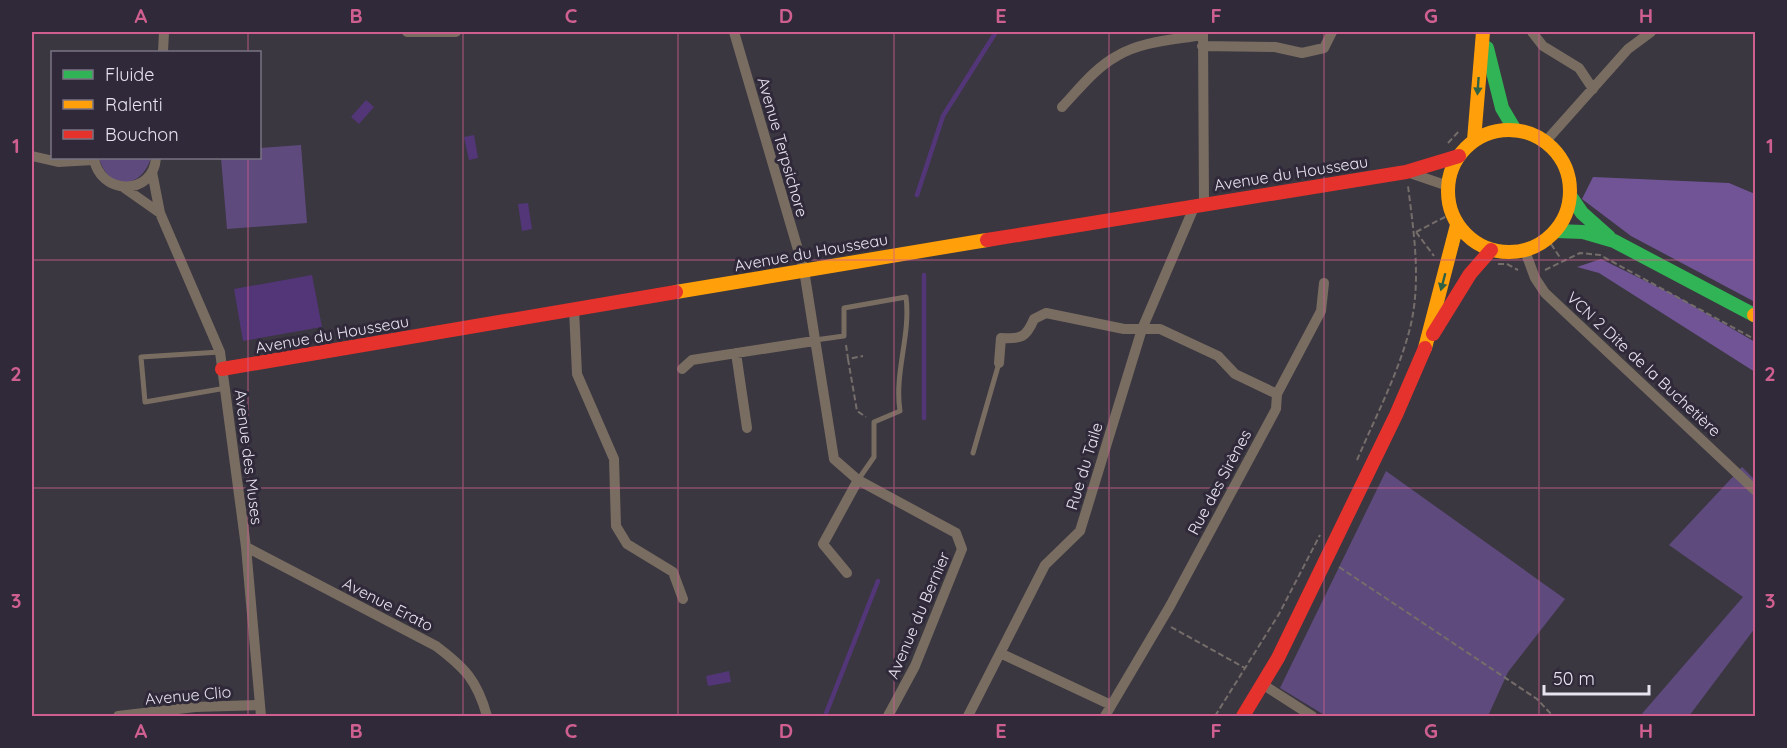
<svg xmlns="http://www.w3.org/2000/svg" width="1787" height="748" font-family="Quicksand,sans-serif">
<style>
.green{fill:#5f4a7d}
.forest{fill:#705495}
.water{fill:#533678}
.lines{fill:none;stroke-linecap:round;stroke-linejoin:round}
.stream{stroke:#533678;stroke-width:4.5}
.path{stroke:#756d6a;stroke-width:2;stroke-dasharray:6 3;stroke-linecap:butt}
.lane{stroke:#796d61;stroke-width:5}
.street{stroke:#796d61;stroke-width:10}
.fast{stroke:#30b455;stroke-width:14}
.slow{stroke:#ff9f0a;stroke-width:14}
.jam{stroke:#e5322d;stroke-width:14}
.oneway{fill:#2f6145}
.grid{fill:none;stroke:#cf5f8f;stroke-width:1.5;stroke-opacity:0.55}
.labels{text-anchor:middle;stroke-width:6;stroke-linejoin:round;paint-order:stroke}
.street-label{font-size:16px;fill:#e7e3ef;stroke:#2f293a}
.neatline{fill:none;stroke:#cf5f8f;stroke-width:2}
.grid-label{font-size:20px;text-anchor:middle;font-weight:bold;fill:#cf5f8f}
</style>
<rect width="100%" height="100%" fill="#3a3740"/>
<path class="green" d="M301,145L307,223L227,229L221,158H260V148Z
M99,158H151C141,190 108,191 99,158Z
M1742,467L1755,480V628L1689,716H1640L1743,597L1669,545Z
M1386,471L1565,599L1508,672L1488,716H1326L1280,688Z"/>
<path class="forest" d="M1593,177L1729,183L1755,194V302L1631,236L1582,199Z
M1601,259L1678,297L1755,342V372L1599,273L1577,267Z"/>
<path class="water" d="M366,100L374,107L359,124L351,117Z
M474,135L478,158L469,160L464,137Z
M528,203L532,229L522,231L518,204Z
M312,275L322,327L243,341L234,289Z
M729,671L731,682L708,686L706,676Z"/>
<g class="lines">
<path class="stream" d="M917,195L943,116L996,32
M924,418V275
M825,716L878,581"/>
<path class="path" d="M1448,143L1460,130
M1416,232L1434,256
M1416,232L1445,217
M1551,244L1561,259
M1498,264H1507L1518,270
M1545,270L1580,253L1600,255L1756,340
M846,345L848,359L863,356
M848,359L857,411L866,417
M1357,460C1375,418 1397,376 1409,332C1422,284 1414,234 1408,186
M1339,567L1537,699L1551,714
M1171,627L1245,668
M1215,716L1279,614L1320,535"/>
<path class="lane" d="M815,340L844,336V308L906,297C911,335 894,373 900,411L874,422V457L858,480
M220,352L141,357L145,402L226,388
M973,453L999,363"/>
<path class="street" d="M407,32H456
M734,32L804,270L834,459L858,480L956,533L962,549L915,666L888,716
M1203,32L1204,203
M1532,32L1543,46L1579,68L1593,89
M1202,46L1275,47L1302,53L1324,48L1332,32
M163,52L164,32
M1062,107C1079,89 1095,68 1117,56C1142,41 1174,40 1202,35
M1546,141L1628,49L1651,32
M32,156L58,162L93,160
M94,158C99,195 153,197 156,158
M152,172L160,213L220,352L246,547L261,716
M1407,172L1448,186
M123,187L160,213
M1525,251L1535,278L1545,293L1756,491
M574,309L577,374L614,459L616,526L627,544L673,572L683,599
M736,353L747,428
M999,363L1001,338C1021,339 1026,338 1034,319L1046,313L1124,329H1160L1218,356L1235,374L1277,394L1276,409L1170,606L1105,716
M682,369L692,360L814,341
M1277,394L1321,311L1324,283
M246,547L436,646C465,668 477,680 487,716
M847,573L823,544L858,480
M1000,653L1111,705
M1262,684L1312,716
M118,716L195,707L260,705
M968,716L1045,565L1080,531L1142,329L1192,212L1191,206"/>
<path class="fast" d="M1487,48L1502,108L1515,130
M1571,197L1582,213L1609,237
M1556,231L1583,232L1614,241L1756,316"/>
<path class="slow" d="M1448 191a61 61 0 1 1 122 0a61 61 0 1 1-122 0Z
M1474,140L1483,32
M676,292L987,240
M1754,315H1756
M1425,348L1457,225"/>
<path class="jam" d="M987,240L1406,172L1459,156
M1433,334L1470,274L1491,250
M222,369L676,292
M1243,716L1278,658L1396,415L1425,348"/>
</g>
<defs><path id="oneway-solid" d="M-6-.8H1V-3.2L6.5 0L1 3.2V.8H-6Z" transform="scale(1.5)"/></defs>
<g class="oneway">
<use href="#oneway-solid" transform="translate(1478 86) rotate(94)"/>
<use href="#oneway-solid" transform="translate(1443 282) rotate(105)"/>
</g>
<path class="grid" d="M248,32V52M463,32V716M678,32V716M894,32V716M1109,32V716M1324,32V716M1539,32V716M248,158V716M32,260H1756M32,488H1756"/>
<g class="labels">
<g class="street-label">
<text transform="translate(783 147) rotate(74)" y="6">Avenue Terpsichore</text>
<text transform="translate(1291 173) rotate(-9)" y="6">Avenue du Housseau</text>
<text transform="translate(811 252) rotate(-10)" y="6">Avenue du Housseau</text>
<text transform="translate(332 334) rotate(-10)" y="6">Avenue du Housseau</text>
<text transform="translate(1644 364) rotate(43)" y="6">VCN 2 Dite de la Buchetière</text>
<text transform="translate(249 457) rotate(83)" y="6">Avenue des Muses</text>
<text transform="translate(1084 466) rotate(-73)" y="6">Rue du Taile</text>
<text transform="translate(1219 482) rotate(-62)" y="6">Rue des Sirènes</text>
<text transform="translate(388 604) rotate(27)" y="6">Avenue Erato</text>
<text transform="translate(918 615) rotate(-67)" y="6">Avenue du Bernier</text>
<text transform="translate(188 695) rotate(-5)" y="6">Avenue Clio</text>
</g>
</g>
<rect width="1787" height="748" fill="none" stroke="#2f293a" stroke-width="66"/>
<rect x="51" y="51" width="210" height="108" fill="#2f293a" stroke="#797382" stroke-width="1.5"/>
<rect x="63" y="70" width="30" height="9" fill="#30b455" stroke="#797382" stroke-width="1.5"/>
<text x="105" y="81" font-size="18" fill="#e7e3ef">Fluide</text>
<rect x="63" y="100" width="30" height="9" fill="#ff9f0a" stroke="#797382" stroke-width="1.5"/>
<text x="105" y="111" font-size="18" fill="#e7e3ef">Ralenti</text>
<rect x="63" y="130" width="30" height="9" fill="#e5322d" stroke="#797382" stroke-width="1.5"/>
<text x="105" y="141" font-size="18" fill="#e7e3ef">Bouchon</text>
<path d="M1544 685v9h105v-9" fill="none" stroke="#e7e3ef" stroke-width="3"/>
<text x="1553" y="685" font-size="18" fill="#e7e3ef" stroke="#2f293a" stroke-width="4.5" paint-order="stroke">50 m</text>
<rect x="33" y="33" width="1721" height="682" class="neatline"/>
<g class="grid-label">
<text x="141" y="23">A</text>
<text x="356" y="23">B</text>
<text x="571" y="23">C</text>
<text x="786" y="23">D</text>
<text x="1001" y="23">E</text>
<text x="1216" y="23">F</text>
<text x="1431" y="23">G</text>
<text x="1646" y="23">H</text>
<text x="16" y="153">1</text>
<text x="1770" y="153">1</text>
<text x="16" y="381">2</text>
<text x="1770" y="381">2</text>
<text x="16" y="608">3</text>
<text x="1770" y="608">3</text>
<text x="141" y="738">A</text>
<text x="356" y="738">B</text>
<text x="571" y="738">C</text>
<text x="786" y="738">D</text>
<text x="1001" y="738">E</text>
<text x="1216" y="738">F</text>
<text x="1431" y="738">G</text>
<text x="1646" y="738">H</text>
</g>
</svg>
